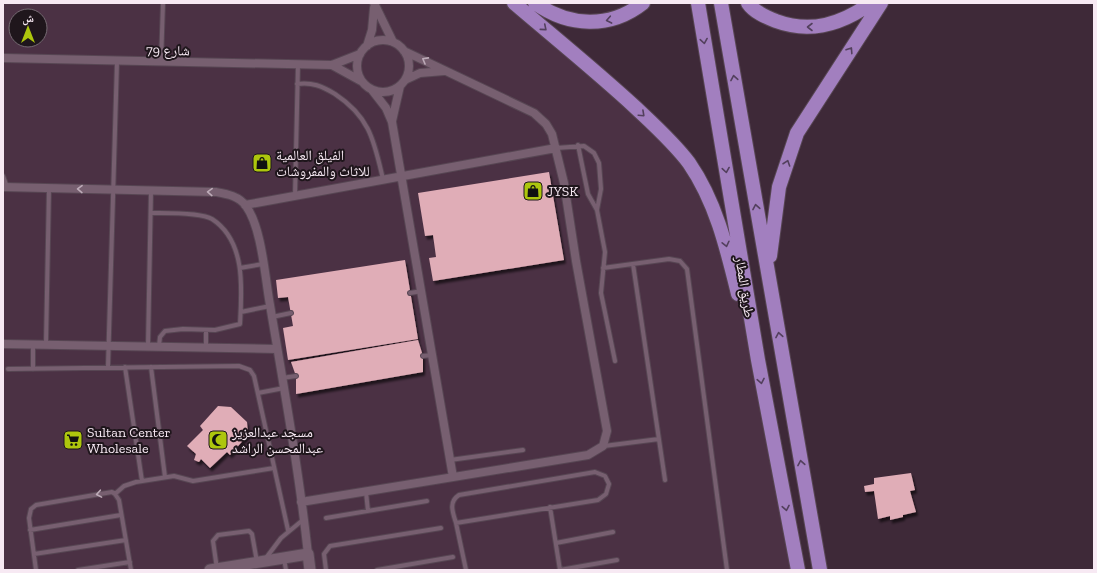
<svg xmlns="http://www.w3.org/2000/svg" width="1097" height="573" font-family="'Zilla Slab','Noto Naskh Arabic',serif">
<style>
.built{fill:#4b3144;fill-rule:evenodd}
.building{fill:#e0adb7;filter:url(#shadow)}
.lines{fill:none;stroke-linecap:round;stroke-linejoin:round}
.lane-casing{stroke:#574653;stroke-width:6}
.street-casing{stroke:#574653;stroke-width:10}
.secondary-casing{stroke:#574653;stroke-width:13}
.highway-casing{stroke:#574653;stroke-width:16}
.lane{stroke:#775f70;stroke-width:4}
.street{stroke:#775f70;stroke-width:8}
.secondary{stroke:#775f70;stroke-width:11}
.highway{stroke:#a27fbf;stroke-width:14}
.oneway{stroke:#53405d}
.oneway2{stroke:#bdabb8}
.labels{text-anchor:middle;stroke-width:4;stroke-linejoin:round;paint-order:stroke}
.street-label{font-size:14px;fill:#f7e9f3;stroke:#1f161c}
.poi-label{font-size:14px;fill:#f7e9f3;stroke:#1f161c;text-anchor:start}
</style>
<defs>
<filter id="shadow"><feDropShadow dx="2" dy="3.5" stdDeviation="1" flood-color="#0009"/></filter>
</defs>
<rect width="100%" height="100%" fill="#3e2938"/>
<path class="built" d="M3,3H514L689,164L734,277L748,332L798,570H3ZM16,16H40V40H16Z"/>
<path class="building" d="M549,172L564,260L433,281L429,258L436,257L433,235L425,236L418,193Z
M405,260L418,339L288,360L283,328L293,326L288,297L278,298L276,280Z
M418,340L423,356V372L296,394V376L291,362Z
M218,406L231,407L247,422L248,435L230,455L227,452L210,468L201,459L199,462L194,460L196,454L187,446L203,430L200,426Z
M911,473L915,490L910,491L916,512L903,515V517L890,520V516L878,519L874,491L865,492L864,486L874,484V478Z"/>
<g class="lines">
<defs>
<path id="lane" d="M161,63L163,3
M297,84C312,82 322,86 335,94C370,117 374,141 383,179
M578,145L588,194L597,210
M556,148L584,146L594,153L599,163L601,189L597,210L605,252L601,293L615,361
M3,176L7,187
M295,196L298,64
M151,213C165,213 200,212 212,219C246,241 242,289 240,324L215,330L183,329L165,331L160,337L159,346
M633,264L665,480
M240,268L263,264
M603,268L669,259L680,261L687,269L727,570
M410,293L422,291
M241,312L270,306
M272,317L291,313
M206,330V347
M46,344L49,188
M148,346L151,191
M423,356L432,355
M108,367L117,62
M125,367L142,481
M151,367L165,477
M8,369L239,366L250,370L254,376L288,530
M33,369V344
M282,378L296,376
M258,393L284,388
M604,446L659,439
M450,460L523,450
M595,472L605,476L609,484L606,494L598,500L456,523C453,513 448,502 459,495Z
M366,492L368,511
M115,494L124,486L136,482L174,476L193,481L274,468
M550,507L560,570
M326,518L427,501
M456,523L466,570
M30,530L121,515
M556,543L613,532
M34,554L126,540
M266,558L281,538L304,519
M284,559L286,570
M217,569L213,541L218,535L249,531L252,534L257,562
M36,570L29,518L31,509L36,505L112,492L115,494L119,500L131,570
M78,570L130,562
M326,570L324,554L330,546L441,528
M377,570L453,557
M560,570L617,560"/>
<path id="street" d="M374,3L393,42
M357 66a26 26 0 1 1 52 0a26 26 0 1 1-52 0Z
M367,46L372,30L374,8
M3,58L332,65L360,54
M332,65L361,81
M405,80L420,73L444,71
M372,90L386,108L392,122L453,477
M392,121L400,86
M3,187L216,192C227,194 239,196 246,206C262,228 265,278 270,305C284,388 299,471 308,554
M245,205L556,148
M3,344L277,349
M301,502L588,455L603,446L607,431L576,261L564,183L552,134L546,124L534,113L404,51"/>
<path id="secondary" d="M210,570L308,554L310,570"/>
<path id="highway" d="M514,3C555,38 597,72 636,108C655,126 674,143 689,163C716,202 727,249 738,294
M535,3C569,27 610,29 643,3
M698,3L758,360L798,570
M721,3L820,570
M748,3C754,12 766,17 776,21C811,34 842,24 871,3
M770,256L779,187L797,133L881,3"/>
</defs>
<use href="#lane" class="lane-casing"/>
<use href="#street" class="street-casing"/>
<use href="#secondary" class="secondary-casing"/>
<use href="#highway" class="highway-casing"/>
<use href="#lane" class="lane"/>
<use href="#street" class="street"/>
<use href="#secondary" class="secondary"/>
<use href="#highway" class="highway"/>
</g>
<defs><path id="oneway-chevron" d="M-2-3.5L2.5 0L-2 3.5" fill="none" stroke-width="1.6" stroke-linecap="round" stroke-linejoin="round"/></defs>
<g class="oneway">
<use href="#oneway-chevron" transform="translate(609 20) rotate(169)"/>
<use href="#oneway-chevron" transform="translate(810 27) rotate(180)"/>
<use href="#oneway-chevron" transform="translate(544 28) rotate(40)"/>
<use href="#oneway-chevron" transform="translate(704 41) rotate(81)"/>
<use href="#oneway-chevron" transform="translate(850 50) rotate(-57)"/>
<use href="#oneway-chevron" transform="translate(734 78) rotate(-100)"/>
<use href="#oneway-chevron" transform="translate(642 114) rotate(43)"/>
<use href="#oneway-chevron" transform="translate(787 163) rotate(-71)"/>
<use href="#oneway-chevron" transform="translate(726 170) rotate(81)"/>
<use href="#oneway-chevron" transform="translate(756 207) rotate(-100)"/>
<use href="#oneway-chevron" transform="translate(726 244) rotate(77)"/>
<use href="#oneway-chevron" transform="translate(779 335) rotate(-100)"/>
<use href="#oneway-chevron" transform="translate(761 381) rotate(79)"/>
<use href="#oneway-chevron" transform="translate(801 463) rotate(-100)"/>
<use href="#oneway-chevron" transform="translate(786 508) rotate(79)"/>
</g>
<g class="oneway2">
<use href="#oneway-chevron" transform="translate(425 60) rotate(-151)"/>
<use href="#oneway-chevron" transform="translate(80 189) rotate(-179)"/>
<use href="#oneway-chevron" transform="translate(210 192) rotate(-178)"/>
<use href="#oneway-chevron" transform="translate(99 494) rotate(170)"/>
</g>
<defs>
<symbol id="shop-square" viewBox="-11 -11 22 22"><rect x="-9" y="-9" width="18" height="18" rx="4" fill="#adc60d" stroke="#1f161c"/><path d="M-5-2.5h2.3a2.7 3.5 0 0 1 5.4 0H5L5.5 6h-11ZM-1.5-2.5h3a1.5 2.3 0 0 0-3 0Z" fill="#111"/></symbol>
<symbol id="supermarket-square" viewBox="-11 -11 22 22"><rect x="-9" y="-9" width="18" height="18" rx="4" fill="#adc60d" stroke="#1f161c"/><path d="M-6-5.5h2.5l.6 2H6L4.5 2H-2.5L-4.4-4H-6ZM-1.5 3.2a1.3 1.3 0 1 0 .1 0ZM3 3.2a1.3 1.3 0 1 0 .1 0Z" fill="#111"/></symbol>
<symbol id="mosque-square" viewBox="-11 -11 22 22"><rect x="-9" y="-9" width="18" height="18" rx="4" fill="#adc60d" stroke="#1f161c"/><path d="M3.5-4.9A6 6 0 1 0 3.5 4.9A5 5 0 1 1 3.5-4.9Z" fill="#111"/></symbol>
</defs>
<g fill-rule="evenodd">
<use href="#shop-square" x="251" y="152" width="22" height="22"/>
<use href="#shop-square" x="522" y="180" width="22" height="22"/>
<use href="#supermarket-square" x="62" y="429" width="22" height="22"/>
<use href="#mosque-square" x="207" y="429" width="22" height="22"/>
</g>
<g class="labels">
<g class="street-label">
<text transform="translate(168 50) rotate(1)" y="5">شارع 79</text>
<text transform="translate(745 287) rotate(81)" y="5">طريق المطار</text>
</g>
<g class="poi-label">
<text x="276" y="160">الفيلق العالمية<tspan x="276" dy="16">للاثاث والمفروشات</tspan></text>
<text x="547" y="196">JYSK</text>
<text x="87" y="437">Sultan Center<tspan x="87" dy="16">Wholesale</tspan></text>
<text x="232" y="437">مسجد عبدالعزيز<tspan x="232" dy="16">عبدالمحسن الراشد</tspan></text>
</g>
</g>
<rect width="1097" height="573" fill="none" stroke="#f7e9f3" stroke-width="8"/>
<g transform="translate(28 28)"><circle r="19" fill="#1f161c" stroke="#756a72"/>
<path d="M0-3L7 15L0 10L-7 15Z" fill="#adc60d"/>
<text y="-6" font-size="11" font-weight="bold" text-anchor="middle" fill="#f7e9f3">ش</text>
</g>
</svg>
